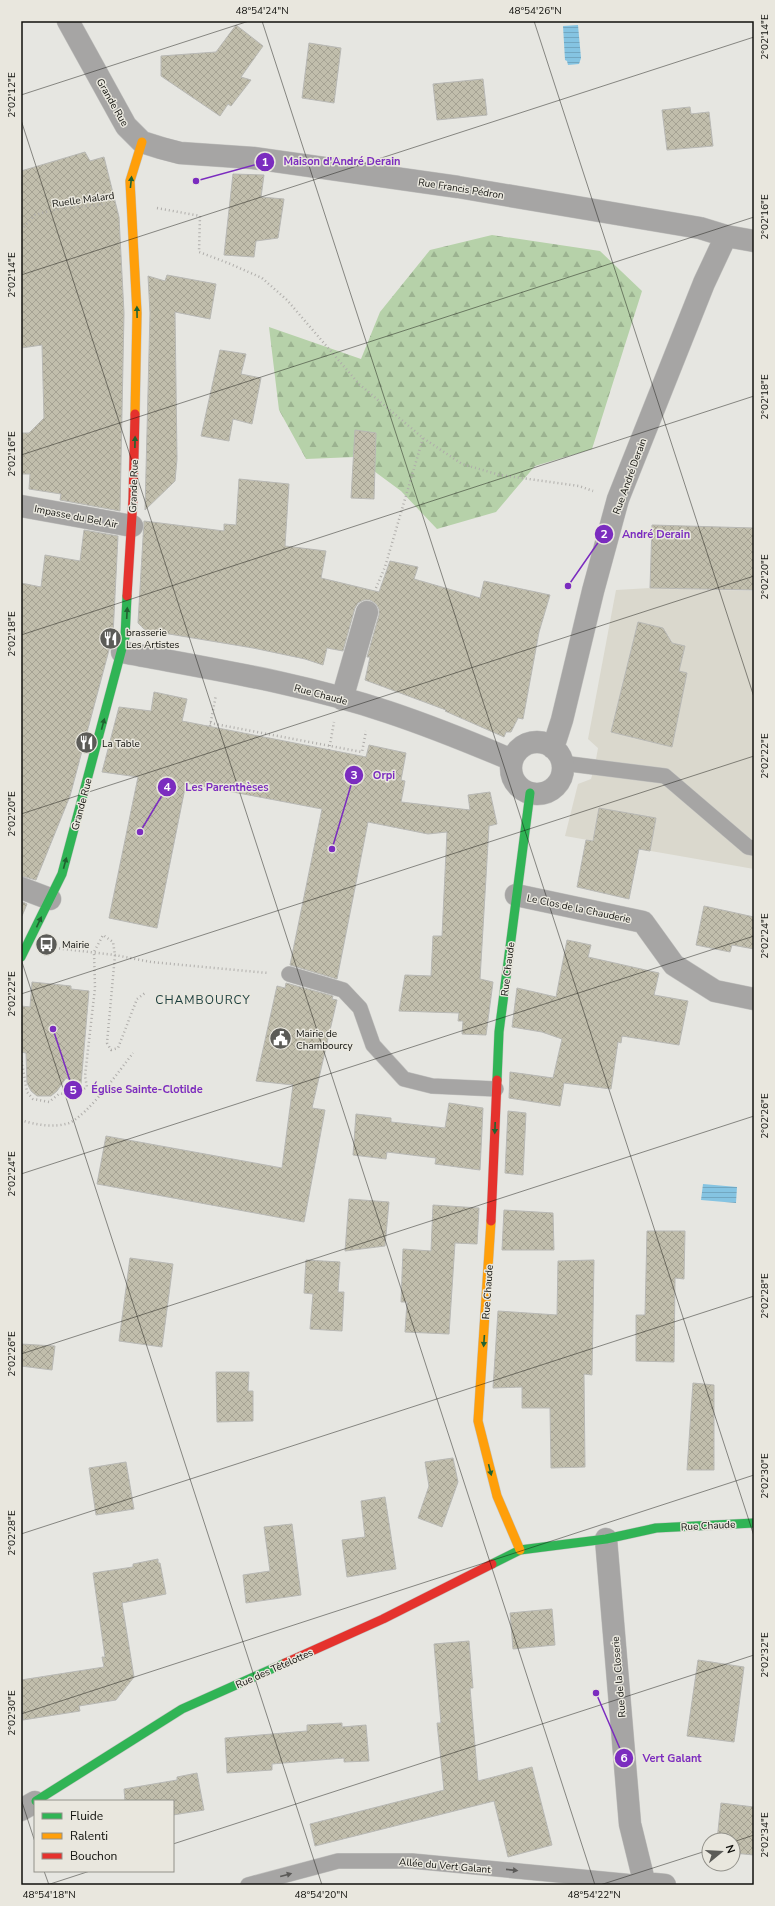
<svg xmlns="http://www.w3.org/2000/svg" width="775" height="1906" font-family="'Nunito Sans',sans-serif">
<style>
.built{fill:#dad8cd}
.forest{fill:url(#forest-firs)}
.water{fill:url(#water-rules)}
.building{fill:url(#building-cross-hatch);stroke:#b8b8b4}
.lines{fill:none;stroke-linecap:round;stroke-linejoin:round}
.lane-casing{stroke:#c3c3c0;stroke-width:16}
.street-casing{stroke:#c3c3c0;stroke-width:23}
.fast-casing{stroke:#c3c3c0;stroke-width:10}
.slow-casing{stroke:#c3c3c0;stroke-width:10}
.jam-casing{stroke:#c3c3c0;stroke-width:10}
.path{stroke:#afadaa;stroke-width:2.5;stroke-dasharray:1 3;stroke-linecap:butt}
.lane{stroke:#a6a5a4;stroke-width:15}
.street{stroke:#a6a5a4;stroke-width:22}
.fast{stroke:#30b455;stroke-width:9}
.slow{stroke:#ff9f0a;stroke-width:9}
.jam{stroke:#e5322d;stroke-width:9}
.oneway{fill:#206230}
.oneway2{fill:#5b5a58}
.ticks{fill:none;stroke:#10100c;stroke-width:1;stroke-opacity:0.45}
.labels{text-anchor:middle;stroke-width:3;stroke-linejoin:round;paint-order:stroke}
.street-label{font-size:10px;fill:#10100c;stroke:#e9e7de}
.poi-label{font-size:10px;fill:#10100c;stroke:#e9e7de;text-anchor:start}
.quarter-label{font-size:12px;letter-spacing:1px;fill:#193c3c;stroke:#e9e7de}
.leader{fill:none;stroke:#7b2cbf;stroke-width:1.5}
.callout-dot{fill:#7b2cbf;stroke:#e9e7de;stroke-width:1.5}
.mark-label{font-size:12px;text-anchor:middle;font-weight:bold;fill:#fff}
.callout-label{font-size:11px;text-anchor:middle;font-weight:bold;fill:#7b2cbf;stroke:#e9e7de;stroke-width:3;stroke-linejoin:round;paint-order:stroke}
.neatline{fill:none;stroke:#10100c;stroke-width:1.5}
.ticks-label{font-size:10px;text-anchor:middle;fill:#10100c}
</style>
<defs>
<pattern id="forest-firs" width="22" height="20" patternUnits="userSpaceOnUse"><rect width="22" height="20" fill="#b6d1a9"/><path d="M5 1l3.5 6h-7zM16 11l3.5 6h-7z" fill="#9bb290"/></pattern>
<pattern id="water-rules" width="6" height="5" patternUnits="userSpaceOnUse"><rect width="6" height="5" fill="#85c4e2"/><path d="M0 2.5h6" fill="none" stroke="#72a7c1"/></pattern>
<pattern id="building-cross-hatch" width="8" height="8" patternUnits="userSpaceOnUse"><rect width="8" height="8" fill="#c1beac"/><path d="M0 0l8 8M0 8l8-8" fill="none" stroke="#a5a293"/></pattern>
</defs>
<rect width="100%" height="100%" fill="#e6e6e1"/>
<path class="built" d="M650,588L754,591V869L565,836L578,784L591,779L595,765L598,748L588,739L616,590Z"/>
<path class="forest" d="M492,235L600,251L642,291L592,449L535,466L496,512L437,529L401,491L355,457L306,459L279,410L269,327L361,359L380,312L430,250Z"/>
<path class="water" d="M578,25L581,58L579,64L568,65L567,61L565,60L563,26Z
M703,1184L737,1187L736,1203L701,1200Z"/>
<path class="building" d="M236,25L263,46L241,77L251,80L231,106L228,104L220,116L161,76V56L216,52Z
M309,43L341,48L334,103L302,98Z
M483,79L487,115L437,120L433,84Z
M690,107L691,114L709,112L713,146L667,150L662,110Z
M85,152L90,161L104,157L119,217L124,313L120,511L60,500L61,494L29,489L30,474H21V433H29L44,418L42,345L21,348V171Z
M233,174L264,175L261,197L284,199L278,238L256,241L254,257L224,255Z
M167,275L216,284L210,319L175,312L177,459L175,481L145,510L150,313L148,276L165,281Z
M220,350L246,354L241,374L261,378L252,424L233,419L229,441L201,436Z
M355,430L376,433L374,499L351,498Z
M239,479L289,484L285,546L326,551L321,578L379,592L390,561L418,567L414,579L480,598L484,581L550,595L539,632L523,719L518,718L511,732H506L504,737L445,711L446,710L365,680L370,657H367L379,615V609L376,604L370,600H364L358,603L355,608L343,651L327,648L323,665L305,659L253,648L145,630L138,623L144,521L224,531V524L236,525Z
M652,525L754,528V590L650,588Z
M84,530L118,536L113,635L70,796L36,880L21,876V583L41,587L45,555L80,561Z
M638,622L663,628L672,643L685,646L679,671L687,673L672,747L611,732Z
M154,692L187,699L182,721L366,757L369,745L406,753L401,780L405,781L401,802L470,810L468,795L490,792L497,824L489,826L480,979L493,982L486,1035L462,1034L463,1021H458L459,1013L399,1011L405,975L431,976L433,936H442L447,832L428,834L368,822L337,979L290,965L322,809L186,783L157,928L109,918L138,777L102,772L119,707L151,711Z
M599,808L656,818L650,851L639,849L629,899L577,887L586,840L593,841Z
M21,901L27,904L22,916H21Z
M704,906L754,917V949L732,945L730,952L696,945Z
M567,940L591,945L588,957L659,973L654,995L688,1001L679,1045L622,1036L621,1043L618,1042L611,1089L564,1083L560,1106L509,1098L510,1072L553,1078L562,1039L542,1032L512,1027L517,988L556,997Z
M32,982L71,986V989L89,991L81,1084L66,1078L57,1091L51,1096H37L31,1091L27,1083L26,1053L21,1052V1006L30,1007Z
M286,983L333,996L332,999L337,1000L312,1108L325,1110L304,1222L97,1184L106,1136L282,1168L293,1085L256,1081L277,986L285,988Z
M449,1103L483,1108L480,1170L435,1164L436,1158L387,1152L386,1159L353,1155L356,1114L391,1118V1122L445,1128Z
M508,1111L526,1113L523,1175L505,1173Z
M349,1199L389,1202L385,1246L345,1251Z
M433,1205L479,1208L477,1244L455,1243L449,1334L405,1332L407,1302H401L403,1249L431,1251Z
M504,1210L553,1213L554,1250H502Z
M647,1231H685L684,1279L675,1278L674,1362L636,1361V1315H645Z
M130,1258L173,1264L162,1347L119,1341Z
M306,1260L340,1262L338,1292H344L342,1331L310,1329L313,1294L304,1293Z
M594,1260L592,1375L584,1374L585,1467L551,1468L550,1408H522V1387L493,1388L498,1311L557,1315L558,1261Z
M21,1344L55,1346L52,1370L21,1366Z
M216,1372H249L248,1391H253V1421L217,1422Z
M693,1383L714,1385V1470H687Z
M453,1458L458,1482L442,1527L418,1518L429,1486L425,1462Z
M126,1462L134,1509L96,1515L89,1468Z
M385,1497L396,1569L347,1577L342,1540L365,1537L361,1501Z
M292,1524L301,1595L246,1603L243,1575L270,1571L264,1527Z
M158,1559V1563H160L166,1594L122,1603L134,1677L116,1700L79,1706L80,1711L23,1720L21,1680L104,1667L102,1657H105L93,1573L133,1567V1564Z
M552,1609L555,1645L513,1649L510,1613Z
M469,1641L473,1688H470L478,1781L532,1767L552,1845L508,1857L494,1801L315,1846L310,1824L444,1790L437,1723H441L434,1644Z
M698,1660L744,1667L734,1742L687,1736Z
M342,1723V1727L366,1725L369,1761L344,1762V1758L272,1764V1770L227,1773L225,1738L307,1731V1725Z
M197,1773L204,1810L173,1815V1801H125L124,1789L177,1780V1777Z
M721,1803L754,1807V1855L733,1853V1840H717Z"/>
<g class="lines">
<defs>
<path id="lane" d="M562,763L665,776L748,847L754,848
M289,974L343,990L360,1008L373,1045L404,1079L432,1086L496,1089
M248,1885L338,1861H412L644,1883"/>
<path id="street" d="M68,21L126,126L142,142L161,148L180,153L253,158L458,187L700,228L726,236L754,241
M21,506L132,526
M122,652C211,669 302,683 388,712C430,726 472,743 512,760
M342,699L367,612
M511 768a26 26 0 1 1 52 0a26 26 0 1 1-52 0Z
M553,748L562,720L593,591L618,499L704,283L726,236
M21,888L50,899
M516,895L643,922L674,965L715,991L754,999
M606,1539L630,1824L645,1885
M21,1810L35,1802
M644,1883L665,1885"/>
<path id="fast" d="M21,957L62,874L125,637L127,596
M497,1080L499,1032L530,793
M492,1564L520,1550L606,1539L656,1528L754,1523
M36,1801L182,1709L285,1663"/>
<path id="slow" d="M135,414L137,313L130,181L142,142
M491,1221L478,1421L497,1496L520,1550"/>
<path id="jam" d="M127,596L133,499L135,414
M491,1221L497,1080
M285,1663L383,1619L492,1564"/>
</defs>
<use href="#lane" class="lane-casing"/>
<use href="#street" class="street-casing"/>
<use href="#fast" class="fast-casing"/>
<use href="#slow" class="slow-casing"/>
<use href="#jam" class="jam-casing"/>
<path class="path" d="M157,208L200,216L199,252L228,263L262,278L287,300L359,384L423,438L462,464L500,475L579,486L593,491
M21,230L35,215L57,209L106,204
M376,588L385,567L423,438
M210,723L362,752L366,731
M210,726L216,695
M329,750L334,722
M55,948L115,955L151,962L268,973
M21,1057L27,1092L33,1099L49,1102L59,1094L79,1092L87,1087L85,1076L95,988L94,952L103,935L113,942L115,955L107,1043L111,1050L118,1048L137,999L145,993
M21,1120C35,1125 55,1128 69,1123C88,1115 120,1070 133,1053"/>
<use href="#lane" class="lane"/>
<use href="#street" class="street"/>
<use href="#fast" class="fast"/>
<use href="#slow" class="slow"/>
<use href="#jam" class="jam"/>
</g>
<defs><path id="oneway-solid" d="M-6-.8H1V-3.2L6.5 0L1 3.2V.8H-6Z"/></defs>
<g class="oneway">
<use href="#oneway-solid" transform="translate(131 182) rotate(-84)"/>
<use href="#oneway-solid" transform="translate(137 312) rotate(-91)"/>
<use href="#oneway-solid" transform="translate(135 442) rotate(-89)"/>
<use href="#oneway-solid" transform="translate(127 613) rotate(-87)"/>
<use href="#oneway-solid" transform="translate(103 724) rotate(-75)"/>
<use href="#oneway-solid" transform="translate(65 863) rotate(-75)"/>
<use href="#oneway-solid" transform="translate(39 922) rotate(-65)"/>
<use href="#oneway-solid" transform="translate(495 1128) rotate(92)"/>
<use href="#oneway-solid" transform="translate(484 1341) rotate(94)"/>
<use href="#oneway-solid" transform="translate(490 1470) rotate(76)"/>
</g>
<g class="oneway2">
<use href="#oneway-solid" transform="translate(512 1870) rotate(6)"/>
<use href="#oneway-solid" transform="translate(286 1875) rotate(-15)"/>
</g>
<path class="ticks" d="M262,21L754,1536M534,21L754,697M21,95L249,21M21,120L595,1885M21,275L754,37M21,455L754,217M21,635L754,396M21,814L754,576M21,959L322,1885M21,994L754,756M21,1174L754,936M21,1354L754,1116M21,1534L754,1296M21,1714L754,1475M21,1799L35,1842M733,1842L754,1835M173,1844L754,1655M44,1871L49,1885M47,1885L90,1871M600,1885L709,1850"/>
<defs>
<symbol id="restaurant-disc" viewBox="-11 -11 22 22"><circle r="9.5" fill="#5b5b57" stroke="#e9e7de"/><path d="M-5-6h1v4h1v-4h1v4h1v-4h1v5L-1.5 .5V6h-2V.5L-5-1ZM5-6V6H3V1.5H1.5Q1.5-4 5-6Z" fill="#fff"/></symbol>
<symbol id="bus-disc" viewBox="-11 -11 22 22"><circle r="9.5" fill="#5b5b57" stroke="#e9e7de"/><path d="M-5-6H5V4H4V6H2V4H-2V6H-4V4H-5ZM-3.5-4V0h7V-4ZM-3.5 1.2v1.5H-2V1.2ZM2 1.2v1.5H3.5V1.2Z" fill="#fff"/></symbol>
<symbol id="civic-disc" viewBox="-11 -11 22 22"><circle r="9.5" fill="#5b5b57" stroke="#e9e7de"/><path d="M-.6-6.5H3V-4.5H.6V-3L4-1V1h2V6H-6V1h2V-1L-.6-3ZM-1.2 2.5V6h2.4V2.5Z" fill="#fff"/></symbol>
</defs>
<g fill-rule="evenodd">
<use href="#restaurant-disc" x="98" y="626" width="25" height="25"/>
<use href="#restaurant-disc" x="74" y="730" width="25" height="25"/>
<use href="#bus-disc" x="34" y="932" width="25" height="25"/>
<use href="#civic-disc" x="268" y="1026" width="25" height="25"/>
</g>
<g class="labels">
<g class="street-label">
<text transform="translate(113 102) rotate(60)" y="4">Grande Rue</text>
<text transform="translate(461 188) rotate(9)" y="4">Rue Francis Pédron</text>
<text transform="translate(83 199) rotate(-8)" y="4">Ruelle Malard</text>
<text transform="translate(629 476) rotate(-70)" y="4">Rue André Derain</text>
<text transform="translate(133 486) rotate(-88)" y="4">Grande Rue</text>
<text transform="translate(76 516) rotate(11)" y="4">Impasse du Bel Air</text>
<text transform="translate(321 694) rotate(15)" y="4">Rue Chaude</text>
<text transform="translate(81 804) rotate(-75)" y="4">Grande Rue</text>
<text transform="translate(579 908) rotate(12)" y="4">Le Clos de la Chauderie</text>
<text transform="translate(507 969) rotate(-83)" y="4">Rue Chaude</text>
<text transform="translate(487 1292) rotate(-86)" y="4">Rue Chaude</text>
<text transform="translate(708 1525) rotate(-3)" y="4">Rue Chaude</text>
<text transform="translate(274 1668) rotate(-24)" y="4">Rue des Têtelottes</text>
<text transform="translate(618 1677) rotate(-95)" y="4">Rue de la Closerie</text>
<text transform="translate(445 1865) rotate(5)" y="4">Allée du Vert Galant</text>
</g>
<g class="poi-label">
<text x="126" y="636">brasserie<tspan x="126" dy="12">Les Artistes</tspan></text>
<text x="102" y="747">La Table</text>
<text x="62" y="948">Mairie</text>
<text x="296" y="1037">Mairie de<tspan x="296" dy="12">Chambourcy</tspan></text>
</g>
<g class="quarter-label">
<text x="203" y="1004">CHAMBOURCY</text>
</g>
</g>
<path class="leader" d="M196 181L265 162M568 586L604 534M332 849L354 775M140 832L167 787M53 1029L73 1090M596 1693L624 1758"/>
<g class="callout-dot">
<circle cx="196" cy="181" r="4"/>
<circle cx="568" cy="586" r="4"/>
<circle cx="332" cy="849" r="4"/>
<circle cx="140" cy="832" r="4"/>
<circle cx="53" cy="1029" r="4"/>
<circle cx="596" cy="1693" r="4"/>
<circle cx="265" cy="162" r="10"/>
<circle cx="604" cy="534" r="10"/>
<circle cx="354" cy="775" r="10"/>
<circle cx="167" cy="787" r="10"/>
<circle cx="73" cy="1090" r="10"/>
<circle cx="624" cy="1758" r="10"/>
</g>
<g class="mark-label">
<text x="265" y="166">1</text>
<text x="604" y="538">2</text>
<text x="354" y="779">3</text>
<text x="167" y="791">4</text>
<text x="73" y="1094">5</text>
<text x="624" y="1762">6</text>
</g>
<g class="callout-label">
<text x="342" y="165">Maison d'André Derain</text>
<text x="656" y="538">André Derain</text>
<text x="384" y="779">Orpi</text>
<text x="227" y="791">Les Parenthèses</text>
<text x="147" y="1093">Église Sainte-Clotilde</text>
<text x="672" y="1762">Vert Galant</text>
</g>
<rect width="775" height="1906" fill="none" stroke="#e9e7de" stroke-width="44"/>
<rect x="34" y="1800" width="140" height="72" fill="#e9e7de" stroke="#92918a"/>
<rect x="42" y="1813" width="20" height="6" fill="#30b455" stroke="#92918a"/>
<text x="70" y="1820" font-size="12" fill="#10100c">Fluide</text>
<rect x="42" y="1833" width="20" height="6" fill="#ff9f0a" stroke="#92918a"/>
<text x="70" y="1840" font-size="12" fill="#10100c">Ralenti</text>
<rect x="42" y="1853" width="20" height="6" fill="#e5322d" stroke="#92918a"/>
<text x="70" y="1860" font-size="12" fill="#10100c">Bouchon</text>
<g transform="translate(721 1852) rotate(72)"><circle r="19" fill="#e9e7de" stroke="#92918a"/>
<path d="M0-3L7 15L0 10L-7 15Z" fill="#5b5b57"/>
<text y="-6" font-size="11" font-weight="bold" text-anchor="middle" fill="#10100c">N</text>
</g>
<rect x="22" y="22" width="731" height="1862" class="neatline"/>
<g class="ticks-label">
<text x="262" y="14">48°54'24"N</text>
<text x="535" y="14">48°54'26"N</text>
<text transform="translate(764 37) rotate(-90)" y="4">2°02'14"E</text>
<text transform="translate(11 95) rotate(-90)" y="4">2°02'12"E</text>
<text transform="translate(764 217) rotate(-90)" y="4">2°02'16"E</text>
<text transform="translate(11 275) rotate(-90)" y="4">2°02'14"E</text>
<text transform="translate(764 397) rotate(-90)" y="4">2°02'18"E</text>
<text transform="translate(11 454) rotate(-90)" y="4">2°02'16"E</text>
<text transform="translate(764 577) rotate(-90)" y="4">2°02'20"E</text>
<text transform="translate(11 634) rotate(-90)" y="4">2°02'18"E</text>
<text transform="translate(764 756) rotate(-90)" y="4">2°02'22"E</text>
<text transform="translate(11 814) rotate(-90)" y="4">2°02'20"E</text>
<text transform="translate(764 936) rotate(-90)" y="4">2°02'24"E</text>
<text transform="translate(11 994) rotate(-90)" y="4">2°02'22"E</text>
<text transform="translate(764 1116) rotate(-90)" y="4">2°02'26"E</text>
<text transform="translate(11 1174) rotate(-90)" y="4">2°02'24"E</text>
<text transform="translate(764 1296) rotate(-90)" y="4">2°02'28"E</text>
<text transform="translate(11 1354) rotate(-90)" y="4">2°02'26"E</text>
<text transform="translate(764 1476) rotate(-90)" y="4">2°02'30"E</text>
<text transform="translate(11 1533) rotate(-90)" y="4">2°02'28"E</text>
<text transform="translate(764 1655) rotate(-90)" y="4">2°02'32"E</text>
<text transform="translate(11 1713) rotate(-90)" y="4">2°02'30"E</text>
<text transform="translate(764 1835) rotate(-90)" y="4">2°02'34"E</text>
<text x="49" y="1898">48°54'18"N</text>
<text x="321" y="1898">48°54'20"N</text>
<text x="594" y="1898">48°54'22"N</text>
</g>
</svg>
